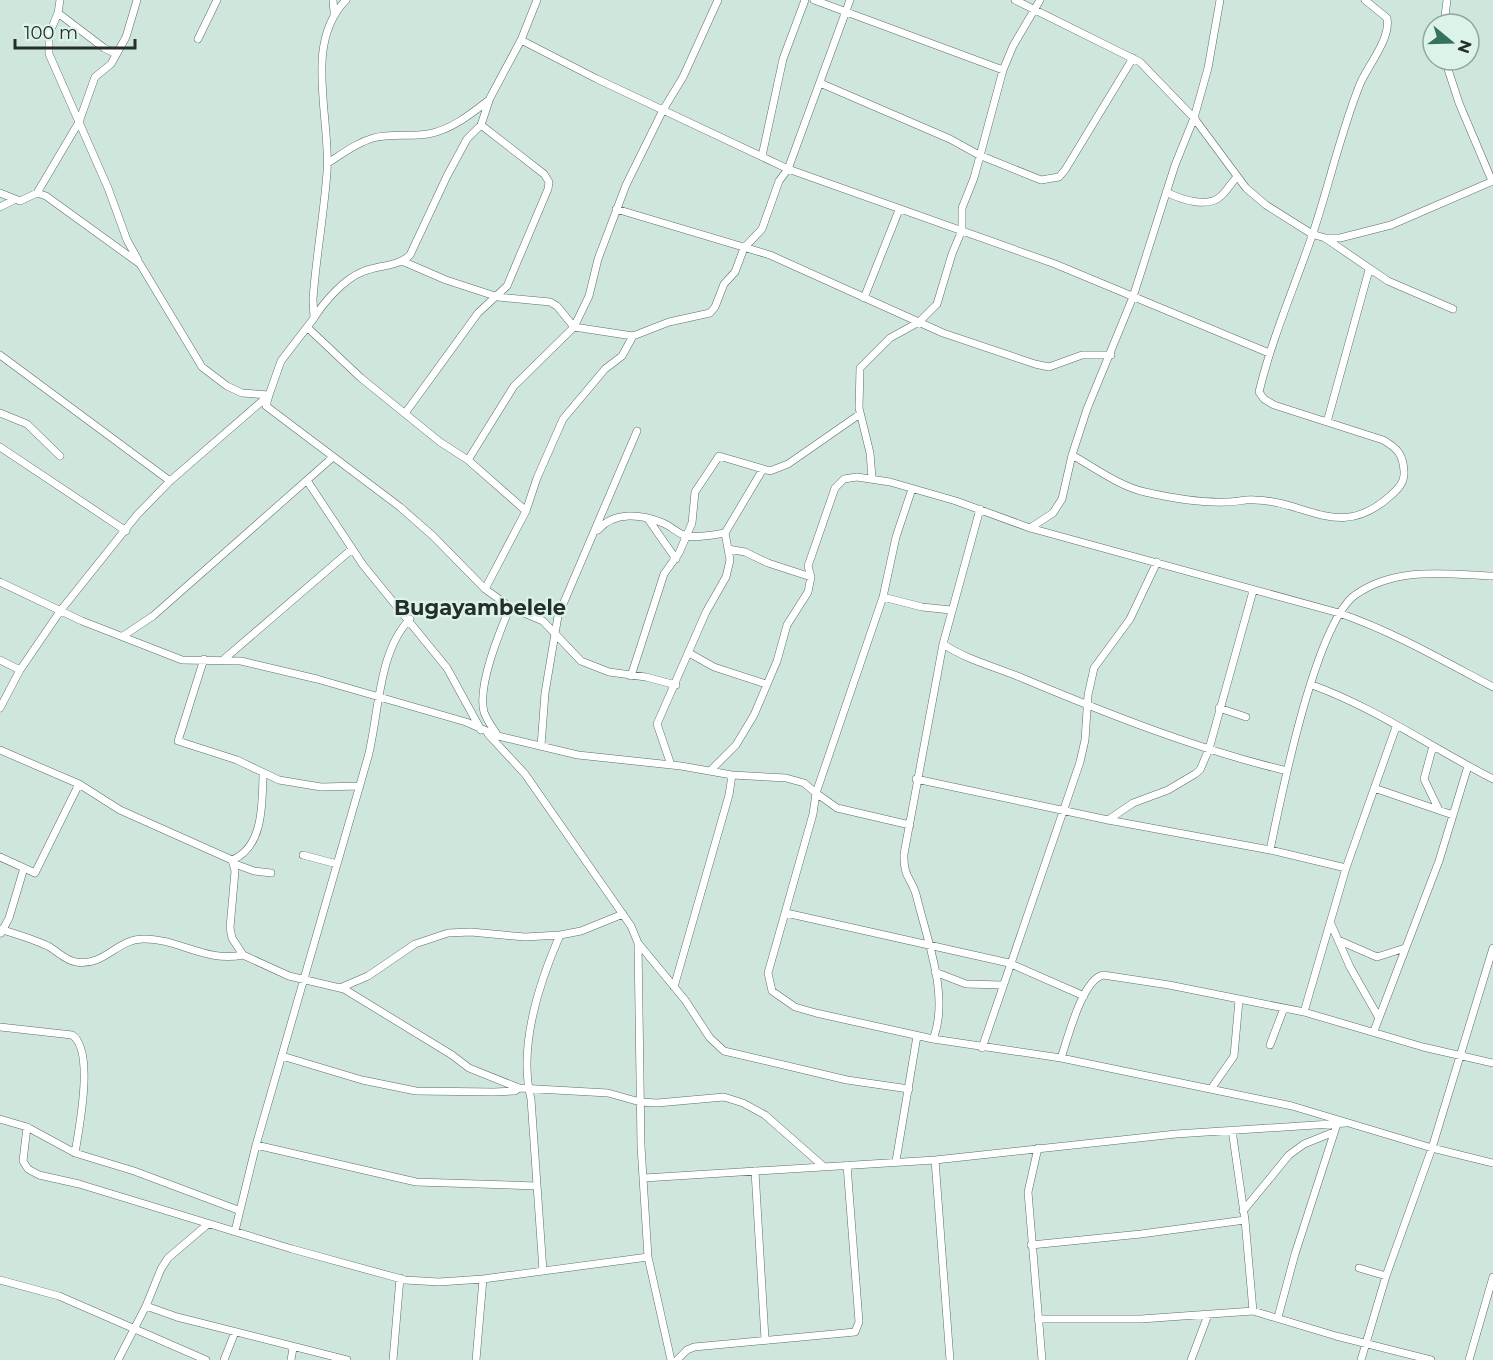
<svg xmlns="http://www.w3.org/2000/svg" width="1493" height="1360" font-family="Montserrat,sans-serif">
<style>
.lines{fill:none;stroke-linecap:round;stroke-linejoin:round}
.street-casing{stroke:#5a6f67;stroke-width:8}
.street{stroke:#fff;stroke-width:7}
.labels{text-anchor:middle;stroke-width:4.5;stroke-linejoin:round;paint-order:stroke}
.quarter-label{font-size:21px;font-weight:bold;fill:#252e2a;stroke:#dcf3e9}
</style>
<rect width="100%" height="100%" fill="#cfe6dc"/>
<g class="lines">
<defs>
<path id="street" d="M60,0L58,13L104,48L116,54
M333,0L334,12
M814,0L1003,70
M1015,0L1140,62L1194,118L1246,188L1266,205L1312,234L1325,238H1340L1391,225L1493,181
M58,13L49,34V54L108,188L127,240L138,260
M1444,24L1447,0
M198,39L217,0
M521,40L597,79L788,169L1055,264L1269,353
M1445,60L1459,103L1492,181
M820,83L950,139L979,155L1041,180L1059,177L1065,170L1133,58
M762,156L783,59L805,0
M328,163C342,154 356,143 373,138C391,133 410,137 428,134C451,130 471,114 489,100
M1166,192C1180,199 1208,209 1221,196C1227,191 1231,183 1236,178
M0,193L20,201L37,193L46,196L140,264L202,367L227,386L242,393L269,395L266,406L400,507L433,536L485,589L510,607L543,621L581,661L609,672L646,677L676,685
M37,193L79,122L95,77L111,64L126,37L137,0
M0,207L14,200
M616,209L770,255L943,333L1035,364L1049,367L1082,355H1111
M1325,238L1388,281L1453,309
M402,261L446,280L498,297L550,302L557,306L574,327L633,336L669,322L710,313L715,307L724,284L735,272L744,248L762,229L779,181L788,169L850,0
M864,298L899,210
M314,318C324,302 344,279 362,272C377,265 398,267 410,255L447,176L467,139L481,125L490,98L521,40L537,0
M308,328L361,378L440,442L468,460L526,511
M0,355L170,481
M406,412L478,313L507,286L548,189L549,182L544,174L481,125
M0,413L27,424L60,456
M1327,422L1369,270
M0,447L126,531
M1072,455C1095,468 1119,486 1145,492C1171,498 1201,503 1227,502C1236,502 1246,499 1255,500C1307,501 1339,541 1389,497C1397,490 1405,483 1404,471C1403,454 1397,448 1383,440L1274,405L1264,399L1259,392C1272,338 1294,288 1312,236C1329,186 1340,134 1360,84C1368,65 1391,39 1387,18L1365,0
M468,460L514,386L574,327L589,296L598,259L626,185L663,110L683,77L718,0
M872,478L870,453L859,408L860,368L890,338L919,322L937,304L952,254L962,230V208L974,178L1003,70L1013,46L1040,0
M308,482L363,565L447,668L481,730
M648,519L676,559
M1030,528L1053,513L1062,499L1072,455L1087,409L1133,297L1175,165L1194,118L1208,68L1220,0
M598,530C614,511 642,514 663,523C671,526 679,535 687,536C699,538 713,535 725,533L763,469
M728,549L745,552L768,563L811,577
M0,582L82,621L182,660L241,661L317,679L466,722L498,736L578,755L681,766L732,775L786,778L804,783L816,793L813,814L768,973L772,991L795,1007L816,1013L933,1039L1061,1058L1292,1106L1432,1148L1493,1163
M485,589L526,511L537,478L563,419L605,369L622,356L633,336
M883,597L922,607L951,610
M123,636L153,616L332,458
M943,644C967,660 996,667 1022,678C1108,714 1196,749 1287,771
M689,653L714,667L766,684
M204,659L178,741L237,760L279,780L321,787L360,786
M0,660L20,670
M223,660L352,549
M631,676L664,574L679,553L692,523L695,492L719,456L770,471L788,464L860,414
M1312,685C1376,708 1432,748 1493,779
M0,708L20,670L61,610L137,515L170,481L269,395L281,361L314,318L313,299C316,257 324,214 327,172C331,117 303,44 346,0
M1219,708L1246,717
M488,734L525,774L631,926L638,943L641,1146L648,1257L671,1360
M498,736C493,728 487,721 484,712C477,686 500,631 510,607
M541,746L545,693L558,616L637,431
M1433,746L1424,779L1439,810
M0,750L79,784L120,810L232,860L235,871L230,928L232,938L243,955L289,976L344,989L452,1055L469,1068L519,1088L608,1093L640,1102L657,1103L724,1097L743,1103L765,1115L823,1166
M671,765L657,724L706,612L726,577L730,560L725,533
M710,771L736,745L754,715L777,661L787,625L808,592L811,577L808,566L835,488L844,479L857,477L890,482L956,501L1030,528L1339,613C1394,632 1442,660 1493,687
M916,779L1108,820L1270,850L1346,868
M1374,788L1453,815
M1108,820L1133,803L1168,790L1195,774L1200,770L1209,749L1253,591
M910,825L837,808L816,793L883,597L896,537L912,489
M1270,850C1281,797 1315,625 1355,595C1396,566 1446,574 1493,576
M303,855L337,864
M0,857L35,873L79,784
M232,860C264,847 262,803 263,775
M235,864L254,871L271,873
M786,913L1009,963L1084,996
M1331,924L1350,967L1379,1018
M0,929C16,934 33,939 48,946C57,951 66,961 76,962C104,967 117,939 143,939C177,938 206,963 243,955
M1,933L9,918L24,868
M1338,940L1377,957L1405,948
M638,943L685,1000L710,1038L724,1051L847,1080L909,1089
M935,972L966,984L1002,985
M674,987L729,795L732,775
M340,988L368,976L415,944L448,933L471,932L525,937L560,935
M1304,1012L1346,868L1396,727
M0,1027L72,1035C95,1050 79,1128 75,1153
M1374,1031L1439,861L1468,766
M933,1039C950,997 927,940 917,898C913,879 903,879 904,854L943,644L980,509
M1270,1045L1284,1008
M982,1048L1080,762L1085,740L1088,695L1094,668L1130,619L1157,562
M282,1056L362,1080L416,1091L494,1092L515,1091L519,1088
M1061,1058C1068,1038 1082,980 1103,975L1169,985L1304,1012L1423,1047L1493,1063
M1211,1089L1234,1056L1239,1000
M0,1119L27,1127L75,1153L134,1171L238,1210
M27,1127L23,1161L28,1169L39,1175L79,1184L292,1249L405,1280L439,1282L483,1279L648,1257
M1232,1130L1245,1220L1253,1311
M256,1145L416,1182L537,1186
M1038,1148L1028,1192L1042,1360
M935,1160L950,1360
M896,1161L917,1036
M755,1171L765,1339
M644,1178L935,1160L1176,1134L1346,1123
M1243,1211L1289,1155L1304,1144L1334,1132
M235,1231L256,1145L368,757C379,715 378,651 410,619
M1031,1245L1141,1234L1245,1220
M1359,1268L1386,1276
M543,1271L531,1099C518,1047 539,983 560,935L581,931L623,914
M0,1280L59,1296L206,1360
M146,1306L177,1317L347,1360
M1278,1317L1295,1254L1337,1124
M1038,1319H1141L1253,1311L1336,1336L1431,1360
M118,1360L146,1306L161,1269L168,1258L208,1224
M224,1360L235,1332
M291,1360L293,1348
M393,1360L400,1278
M476,1360L483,1279
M677,1360L687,1350L694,1347L855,1332L859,1322L847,1165
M1191,1360L1208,1315
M1361,1360L1386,1276L1432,1148L1493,948
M1469,1360L1493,1277"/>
</defs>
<use href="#street" class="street-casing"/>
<use href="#street" class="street"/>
</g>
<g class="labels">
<g class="quarter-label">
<text x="480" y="615">Bugayambelele</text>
</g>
</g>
<g transform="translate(1451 42) rotate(109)"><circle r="28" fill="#dcf3e9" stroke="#93a49d" stroke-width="1.5"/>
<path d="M0-4.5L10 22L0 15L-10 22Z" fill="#35725d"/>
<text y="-9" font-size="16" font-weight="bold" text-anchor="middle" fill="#252e2a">N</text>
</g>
<path d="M15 39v9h120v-9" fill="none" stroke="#252e2a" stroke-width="3"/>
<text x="24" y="39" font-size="18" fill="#252e2a" stroke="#dcf3e9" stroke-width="4.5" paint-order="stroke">100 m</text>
</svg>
